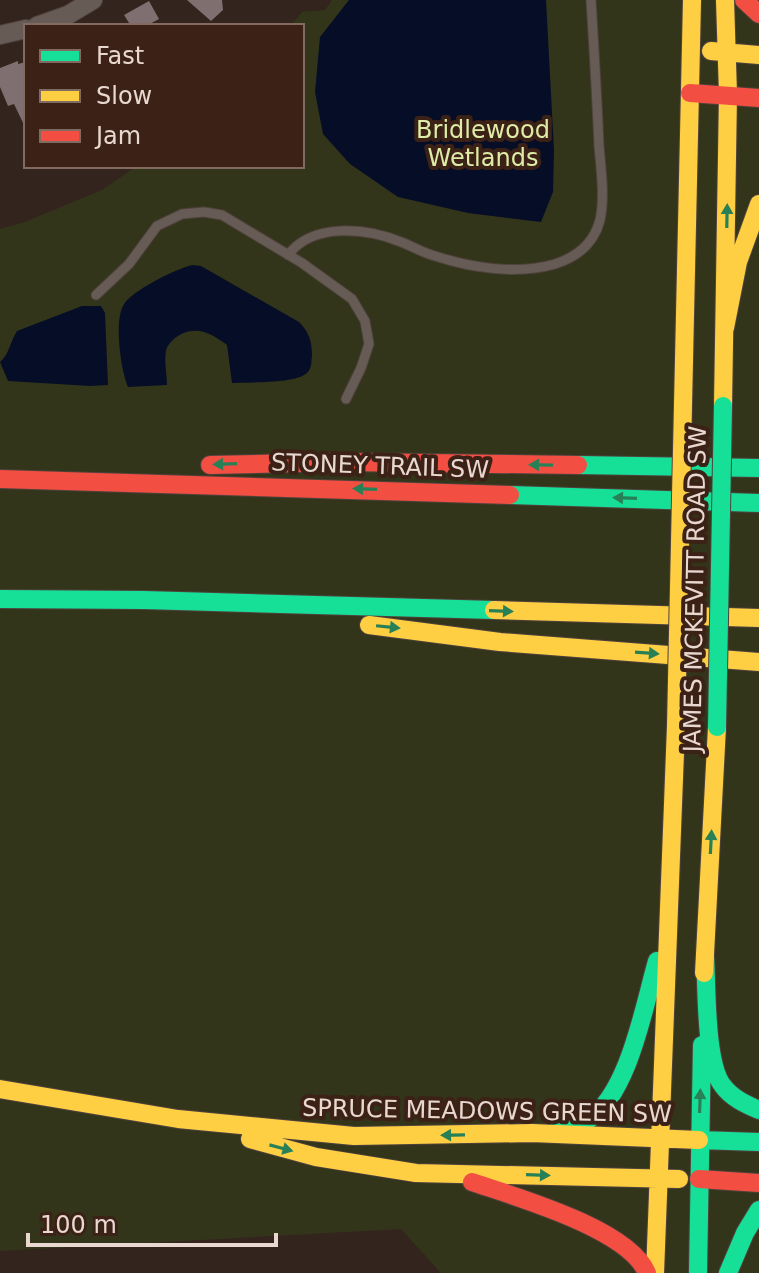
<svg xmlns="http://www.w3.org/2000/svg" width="759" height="1273" font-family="'DejaVu Sans',sans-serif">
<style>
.green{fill:#33351a}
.water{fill:#050e26}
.building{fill:#7f6f70}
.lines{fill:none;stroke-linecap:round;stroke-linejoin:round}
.lane-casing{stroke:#4f423d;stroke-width:11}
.street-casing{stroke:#4f423d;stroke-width:20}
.fast-casing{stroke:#4f423d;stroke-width:20}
.slow-casing{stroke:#4f423d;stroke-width:20}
.jam-casing{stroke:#4f423d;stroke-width:20}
.lane{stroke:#675b55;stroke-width:9}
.street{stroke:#675b55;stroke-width:18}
.fast{stroke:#16e098;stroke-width:18}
.slow{stroke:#ffcf43;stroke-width:18}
.jam{stroke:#f24e42;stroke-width:18}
.fast-bridge-casing{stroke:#4f423d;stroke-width:20;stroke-linecap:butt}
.slow-bridge-casing{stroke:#4f423d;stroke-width:20;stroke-linecap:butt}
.fast-bridge{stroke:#16e098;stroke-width:18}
.slow-bridge{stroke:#ffcf43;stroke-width:18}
.oneway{fill:#288057}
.labels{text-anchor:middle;stroke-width:8;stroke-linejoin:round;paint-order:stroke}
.park-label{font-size:24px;fill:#deeca7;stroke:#3b2116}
.street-label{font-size:24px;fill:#e9d8d0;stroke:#3b2116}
</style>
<rect width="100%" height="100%" fill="#33241e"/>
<path class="green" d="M332,0H759V1273H441L401,1229L0,1251V229L25,222L102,190L137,166H302V26H290L302,12L325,10Z"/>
<path class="water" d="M349,0H546L554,150L553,192L541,222L468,213L398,197L350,164L323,134L315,92L320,37Z
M192,265L201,266L299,322C309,332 312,341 312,356C311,362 312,368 307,373C295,384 248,382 232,383L227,345C211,333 196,325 178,336C173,339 167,345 166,351C164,361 167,375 167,385L128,387C121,370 114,323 123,306C130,291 176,269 192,265Z
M82,306H101L105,313L108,385L90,386L8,381L0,362C9,355 10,342 17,331Z"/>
<path class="building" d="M187,0H222L223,10L211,21Z
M149,1L159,19L146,26H131L124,15Z
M18,61V64L26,62V129L14,104L8,106L0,87V68Z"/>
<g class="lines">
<defs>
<path id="lane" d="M288,255C313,222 367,228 401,242C412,246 423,253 435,256C472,268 517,275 555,264C577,257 594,243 600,220C605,197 601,170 599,146C597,98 594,49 591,0
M96,295L129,264L157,226L182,214L204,212L222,215L302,263L352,299L365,321L369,344L361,368L346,399"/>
<path id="street" d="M37,26L68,15L93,0
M0,35L26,29"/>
<path id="fast" d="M578,465L759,468
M510,495L759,503
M0,599L144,600L494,610
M705,956C707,987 705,1064 723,1086C732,1098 745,1104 759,1110
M558,1128C567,1126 580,1125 588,1120C629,1094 644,1006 657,961
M699,1140L759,1142
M698,1273L702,1045
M728,1273L745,1233L759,1210"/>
<path id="slow" d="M711,51L759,55
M725,328L738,262L759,204
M683,405L692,0
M723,406L728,94L725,0
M494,610L759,618
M369,625L500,642L759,662
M704,973L717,727
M0,1089L178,1119L354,1136L532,1133L699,1140
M250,1139L316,1157L416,1173L679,1179
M655,1273L676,726"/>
<path id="jam" d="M744,0L759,14
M690,93L759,98
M210,465L345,462L578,465
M0,479L510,495
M699,1179L759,1183
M472,1182C516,1197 629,1229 647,1273"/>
</defs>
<use href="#lane" class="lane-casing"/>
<use href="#street" class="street-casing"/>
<use href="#fast" class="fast-casing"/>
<use href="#slow" class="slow-casing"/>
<use href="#jam" class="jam-casing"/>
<use href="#lane" class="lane"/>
<use href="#street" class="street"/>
<use href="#fast" class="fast"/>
<use href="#slow" class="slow"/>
<use href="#jam" class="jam"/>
<defs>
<path id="fast-bridge" d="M717,727L723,406"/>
<path id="slow-bridge" d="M676,726L683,405"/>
</defs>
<use href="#fast-bridge" class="fast-bridge-casing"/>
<use href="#slow-bridge" class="slow-bridge-casing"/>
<use href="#fast-bridge" class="fast-bridge"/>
<use href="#slow-bridge" class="slow-bridge"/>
</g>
<defs><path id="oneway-solid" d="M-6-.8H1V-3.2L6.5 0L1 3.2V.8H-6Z" transform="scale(2)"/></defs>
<g class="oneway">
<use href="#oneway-solid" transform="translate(727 216) rotate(-89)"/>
<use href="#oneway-solid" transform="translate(225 464) rotate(178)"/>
<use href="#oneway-solid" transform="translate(541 465) rotate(-179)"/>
<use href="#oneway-solid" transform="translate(365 489) rotate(-178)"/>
<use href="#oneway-solid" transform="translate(625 498) rotate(-178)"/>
<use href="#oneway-solid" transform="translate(501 611) rotate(2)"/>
<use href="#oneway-solid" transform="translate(388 627) rotate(6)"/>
<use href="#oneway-solid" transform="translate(647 653) rotate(4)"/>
<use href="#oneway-solid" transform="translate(711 842) rotate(-87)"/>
<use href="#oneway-solid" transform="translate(700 1101) rotate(-88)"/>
<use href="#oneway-solid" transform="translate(453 1135) rotate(179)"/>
<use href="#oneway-solid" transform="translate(281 1148) rotate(15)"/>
<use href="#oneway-solid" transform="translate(538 1175) rotate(2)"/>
</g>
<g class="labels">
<g class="park-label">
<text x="483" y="138">Bridlewood<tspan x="483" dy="28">Wetlands</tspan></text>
</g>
<g class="street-label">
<text transform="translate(380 466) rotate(2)" y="8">STONEY TRAIL SW</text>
<text transform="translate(695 589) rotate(-89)" y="8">JAMES MCKEVITT ROAD SW</text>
<text transform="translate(487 1111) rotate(1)" y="8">SPRUCE MEADOWS GREEN SW</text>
</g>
</g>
<rect x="24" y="24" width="280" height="144" fill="#3b2116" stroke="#816a60" stroke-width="2"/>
<rect x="40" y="50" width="40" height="12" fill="#16e098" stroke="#816a60" stroke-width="2"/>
<text x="96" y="64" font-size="24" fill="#e9d8d0">Fast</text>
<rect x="40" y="90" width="40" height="12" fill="#ffcf43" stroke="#816a60" stroke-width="2"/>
<text x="96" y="104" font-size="24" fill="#e9d8d0">Slow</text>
<rect x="40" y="130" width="40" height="12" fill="#f24e42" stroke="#816a60" stroke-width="2"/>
<text x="96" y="144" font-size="24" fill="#e9d8d0">Jam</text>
<path d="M28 1233v12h248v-12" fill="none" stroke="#e9d8d0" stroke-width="4"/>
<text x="40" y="1233" font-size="24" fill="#e9d8d0" stroke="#3b2116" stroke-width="6" paint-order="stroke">100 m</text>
</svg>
